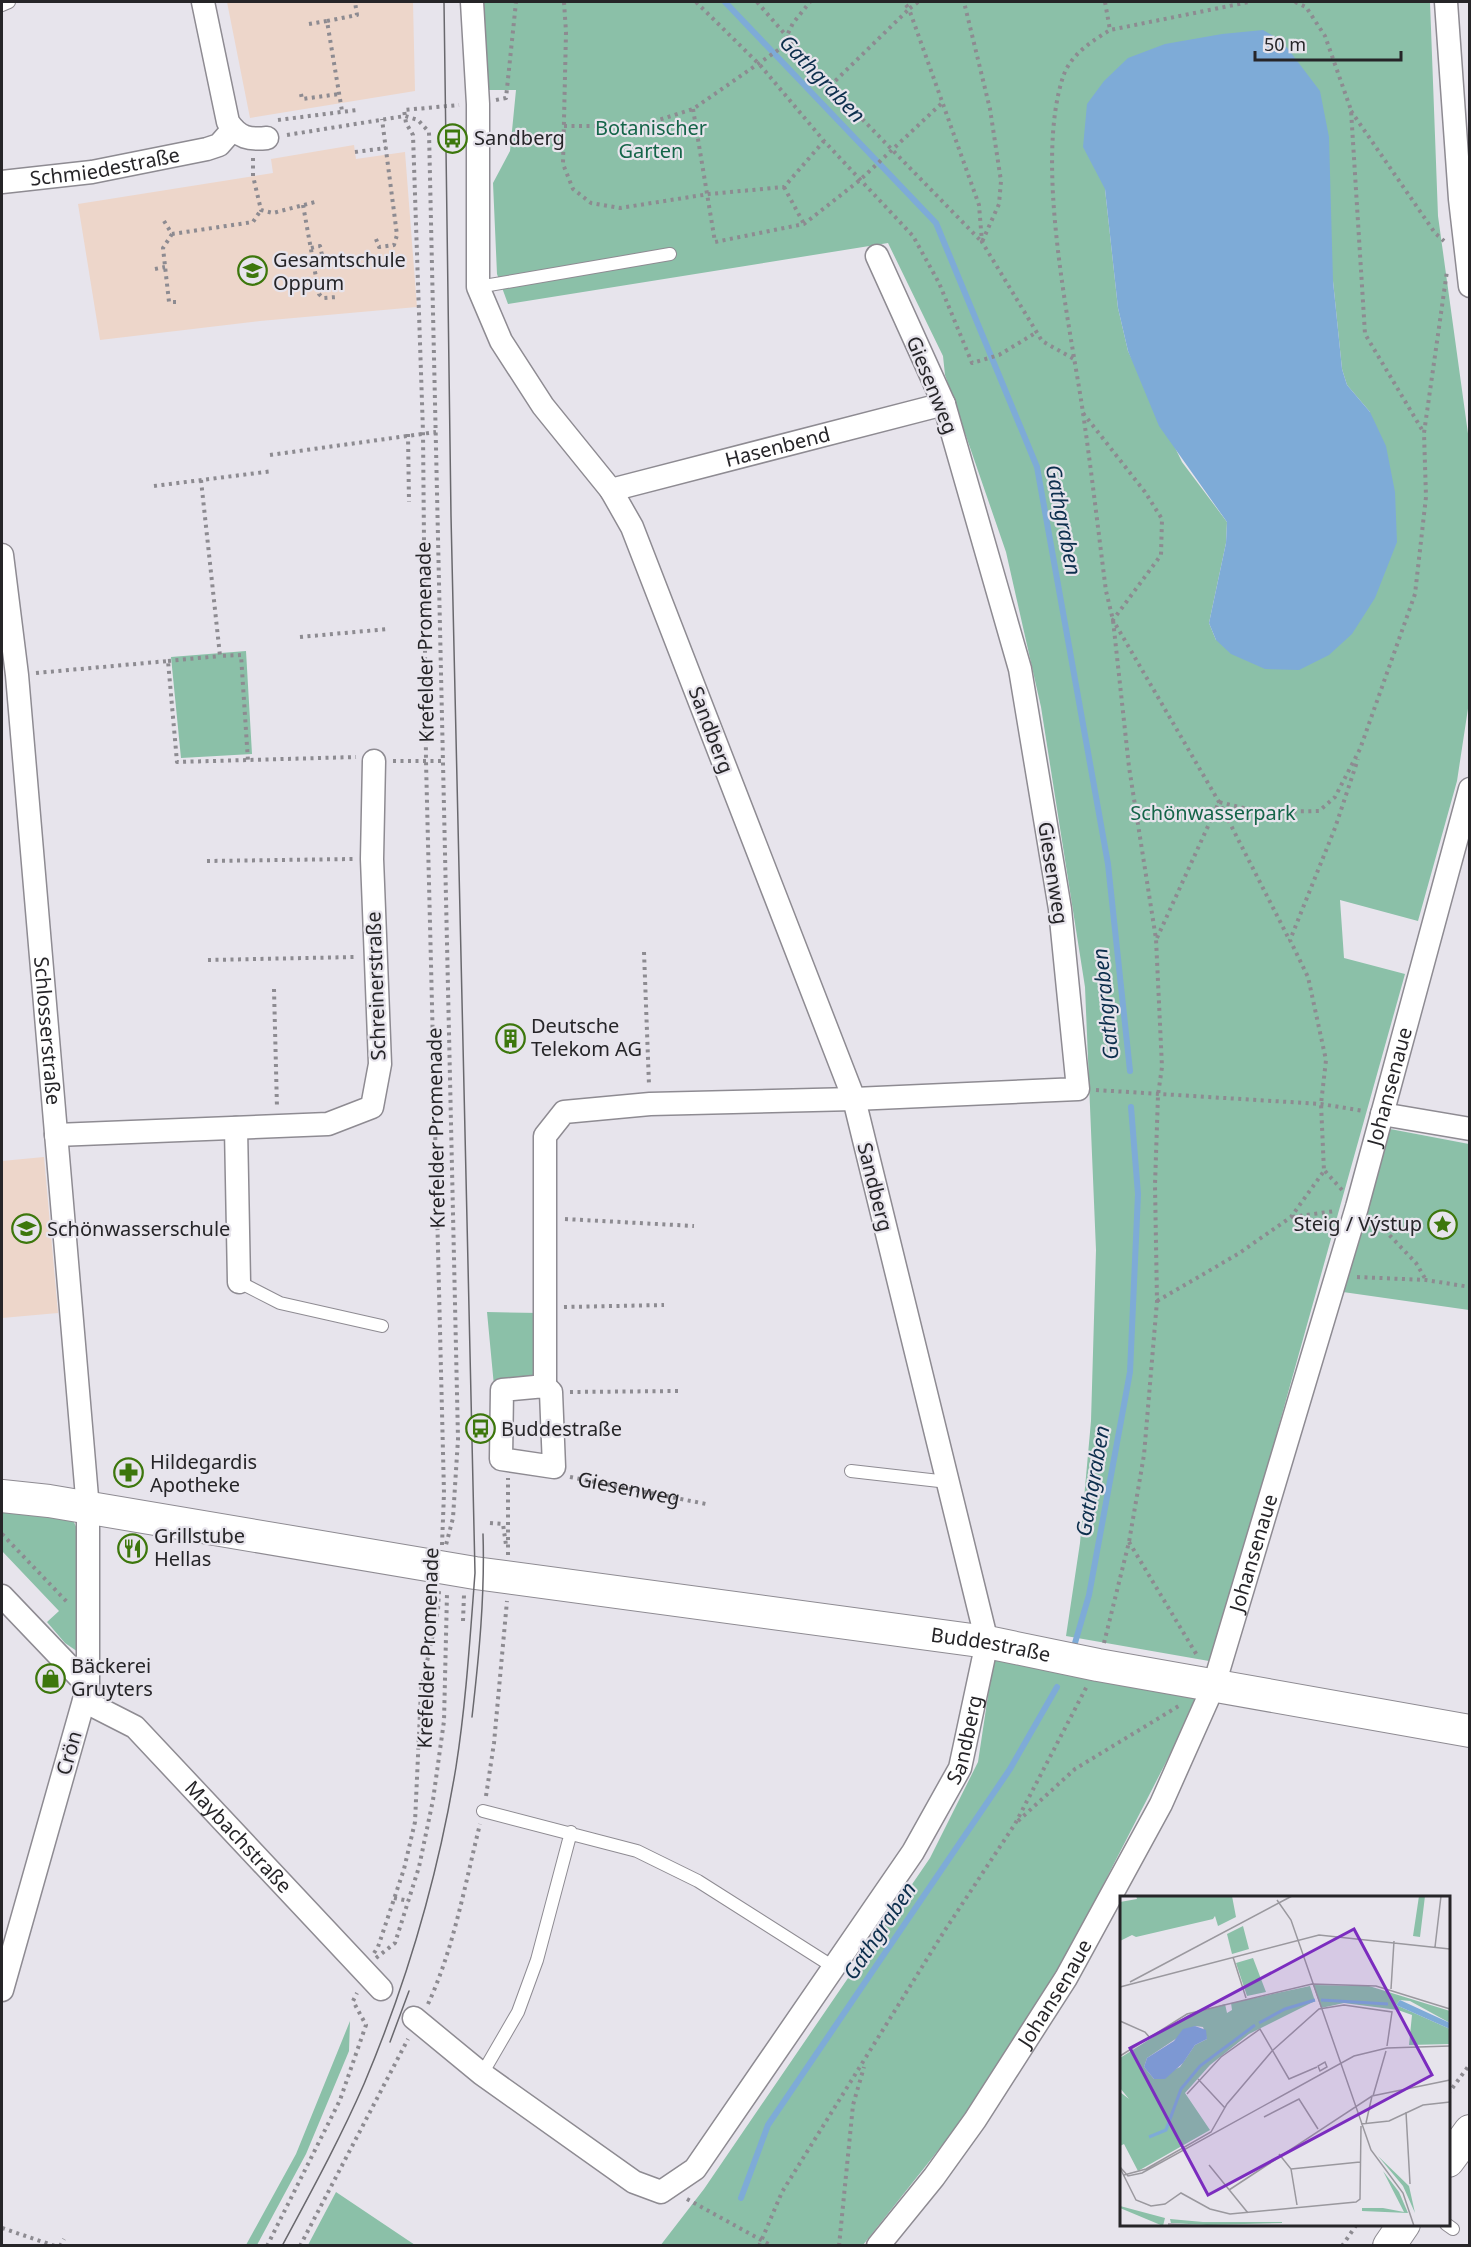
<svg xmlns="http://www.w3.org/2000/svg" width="1471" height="2247" font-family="'Noto Sans',sans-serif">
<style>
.education{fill:#edd6ca}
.green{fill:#8bc0a8;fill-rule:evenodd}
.water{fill:#7eabd7}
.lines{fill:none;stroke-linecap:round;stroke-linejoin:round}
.stream{stroke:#7eabd7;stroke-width:6}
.service-casing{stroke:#8e8b92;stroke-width:14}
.minor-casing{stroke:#8e8b92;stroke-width:25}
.secondary-casing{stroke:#8e8b92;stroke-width:34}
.path{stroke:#8d8b91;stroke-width:4;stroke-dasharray:3 4.5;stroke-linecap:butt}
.service{stroke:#fff;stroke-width:12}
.minor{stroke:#fff;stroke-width:22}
.secondary{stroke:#fff;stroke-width:32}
.tram{stroke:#69686d;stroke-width:1.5}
.labels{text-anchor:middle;stroke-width:4.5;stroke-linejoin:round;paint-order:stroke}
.park-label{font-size:20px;fill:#156549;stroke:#e7e4ec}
.poi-label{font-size:20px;fill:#262528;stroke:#e7e4ec;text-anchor:start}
.street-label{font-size:20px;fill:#262528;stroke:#e7e4ec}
.water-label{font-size:21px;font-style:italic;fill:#0d2f4d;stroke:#e7e4ec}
.inset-river{fill:none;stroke:#7eabd7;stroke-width:3}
.inset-road{fill:none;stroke:#9a989e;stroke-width:1.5}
.view{fill:#7b2cbf;fill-opacity:0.15;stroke:#7b2cbf;stroke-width:3}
.inset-edge{fill:none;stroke:#262528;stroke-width:3}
</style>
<rect width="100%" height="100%" fill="#e7e4ec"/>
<path class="education" d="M227,2H413L415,91L250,118Z
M354,145L356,159L405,152L417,307L260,321L100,340L78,204L273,173L271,159Z
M44,1157L58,1313L2,1318V1161Z"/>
<path class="green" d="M484,2H1430L1438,216L1470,448L1469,702L1457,781L1418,921L1340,900L1344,958L1405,974L1267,1468L1209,1661L1066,1636L1080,1543L1091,1421L1096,1250L1085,987L1041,707L1006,552L945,375L943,356L888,243L508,304L497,274L493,183L510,151L516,90H486ZM1105,189L1333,281L1342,369L1347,385L1370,412L1216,640L1209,623L1226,543L1227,522L1182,462L1128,351L1118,308Z
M246,651L252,754L181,758L171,657Z
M1390,1129L1469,1144V1310L1343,1292Z
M487,1312L540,1313L541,1381L494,1386Z
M2,1503L72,1518L79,1533L81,1654L65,1643L47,1622L59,1611L2,1551Z
M994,1656L1203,1690L1063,1963L959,2124L863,2245L660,2246L704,2189L930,1858L978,1762Z
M350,2021L349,2051L306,2154L257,2245H246L296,2154Z
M336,2192L415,2245H308Z"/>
<path class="water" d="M1263,30L1282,41L1320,91L1329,137L1333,281L1342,369L1347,385L1370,412L1386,446L1395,492L1397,542L1375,598L1352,634L1329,655L1299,670L1265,669L1231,654L1216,640L1209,623L1226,543L1227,522L1159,426L1128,351L1118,308L1105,189L1083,147L1087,104L1104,81L1128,58L1165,44L1222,34Z"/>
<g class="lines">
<path class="stream" d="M725,2L936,223L1037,467L1108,864L1130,1071
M1075,1643L1089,1595L1130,1372L1138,1194L1131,1107
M741,2198L768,2125L1010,1769L1057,1687"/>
<defs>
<path id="service" d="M2,5L9,2
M478,287L670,254
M239,1282L280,1303L382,1326
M851,1471L948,1482
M483,1811L637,1851L698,1881L835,1968
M482,2074L518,2012L537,1960L571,1832
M1446,2224L1453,2229"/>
<g id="minor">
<path d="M203,2L228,122C239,138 249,140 267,138"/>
<path d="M1446,2L1460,199L1470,286"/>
<path id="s2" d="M2,182L92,172L207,149L219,145L233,129"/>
<path id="s3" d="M611,490L944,404"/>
<path id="s4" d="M2,555L17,675L88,1509V1686L2,1990"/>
<path d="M1382,1114L1470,1129"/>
<path d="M236,1128L239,1282"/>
<path d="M56,1135L328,1124L372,1107L380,1064L372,859L374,761"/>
<path d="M545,1386V1136L564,1112L650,1104L854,1099L1078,1089L1060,909L1020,669L944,404L877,256"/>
<path d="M545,1386L551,1392L554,1467L501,1459L502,1390Z"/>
<path d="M2,1596L88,1686"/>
<path id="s5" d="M84,1701L135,1727L381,1989"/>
<path id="s6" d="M414,2018L482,2074L634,2182L661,2192L695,2169L913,1852L960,1768L987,1642L854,1099L632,527L611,490L543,406L501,341L478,287V104L472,2"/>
<path id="s7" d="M878,2246L934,2177L975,2120L1066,1978L1161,1804L1214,1685L1357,1207L1470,789"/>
</g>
<g id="secondary">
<path id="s8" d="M2,1496L49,1501L475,1573L987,1642L1098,1665L1470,1731"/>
<path d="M1448,2161L1470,2131"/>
<path d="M1389,2246L1404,2224"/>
</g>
</defs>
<use href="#service" class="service-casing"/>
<use href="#minor" class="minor-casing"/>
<use href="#secondary" class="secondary-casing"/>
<g class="path">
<path d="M564,2L566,32L563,164L573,189L591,203L620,208L709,194L784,187L824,141"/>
<path d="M696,2L760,65L824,141L913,236L939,283L972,363L999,355L1037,332"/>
<path d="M757,2L830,86L982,242L999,204L1001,181L990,109L964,2"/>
<path d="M918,2L909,9L979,205L982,242L1042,341L1074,359"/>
<path d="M1105,2L1110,30"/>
<path d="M1295,2L1306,7L1325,36L1351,110L1365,334L1424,433"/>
<path d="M327,21L357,15L355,2"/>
<path d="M309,24L327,21L342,111"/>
<path d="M830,86L909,9L904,2"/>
<path d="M301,94L302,99L339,94"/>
<path d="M496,100L506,98L516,2"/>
<path d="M693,109L715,242L804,224L860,180L943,102"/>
<path d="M1351,111L1435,233L1444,241"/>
<path d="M278,120L357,110"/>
<path d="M564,126H640L693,109L781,48L793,23L810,2"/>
<path d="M287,135L405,116L418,120L429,132L458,1439L453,1518L446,1545"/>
<path d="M355,152L386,148"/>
<path d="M253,158V176L261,210L273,213L315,202"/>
<path d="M784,187L804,224"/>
<path d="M303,205L319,294L323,298L337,297"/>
<path d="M164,221L172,234L253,222L261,210"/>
<path d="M172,234L163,248L169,302H176"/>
<path d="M376,239L379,247L394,245L397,235L382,119"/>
<path d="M311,248L320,246L322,255L324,254"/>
<path d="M155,269L165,267"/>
<path d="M1083,413L1145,492L1162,519L1161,555L1113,620L1219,802L1289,939"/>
<path d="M408,434L409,502"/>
<path d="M270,455L436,432"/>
<path d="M201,480L220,656L241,655L248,761"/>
<path d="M154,486L273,471"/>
<path d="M300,637L388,629"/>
<path d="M168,661L220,656"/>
<path d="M36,673L168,661L177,762L356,757"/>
<path d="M393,761H443"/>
<path d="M207,861L353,859"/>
<path d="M1157,938L1219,802L1260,812L1319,811L1335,797L1360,749L1415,594L1426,497L1424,433L1447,271"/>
<path d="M644,952L649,1085"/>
<path d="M208,960L355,957"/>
<path d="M274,989L277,1108"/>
<path d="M1096,1090L1321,1104L1364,1111"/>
<path d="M1325,1171L1342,1190"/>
<path d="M1292,1217L1335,1211"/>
<path d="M565,1219L694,1226"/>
<path d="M1374,1219L1416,1263L1426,1280"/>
<path d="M1357,1277L1426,1280L1470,1287"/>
<path d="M1157,1301L1238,1254L1291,1217L1324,1171L1321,1104L1326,1060L1308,977L1290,940L1335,828L1358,759"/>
<path d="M564,1307L664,1305"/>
<path d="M570,1392L679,1391"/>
<path id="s1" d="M570,1477L706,1504"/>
<path d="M490,1523L503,1524L506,1545"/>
<path d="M2,1534L68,1603"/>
<path d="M1129,1542L1198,1657"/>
<path d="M442,1545L444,1493L426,761L423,432L413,135L406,123L404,110L459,105"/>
<path d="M508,1555V1478"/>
<path d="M463,1621L464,1595"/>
<path d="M1104,1643L1129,1542L1144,1455L1157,1301L1155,1185L1158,1095L1162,1067L1156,939L1129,767L1113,620L1106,591C1098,529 1091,467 1082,406C1068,316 1035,162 1063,77C1070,55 1092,41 1110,30L1249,2"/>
<path d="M486,1796L494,1743L507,1601"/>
<path d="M1018,1821L1075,1769L1182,1704"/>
<path d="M394,1898L409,1901"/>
<path d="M374,1953L378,1947L404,1869L415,1822L421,1690L438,1610L439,1591"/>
<path d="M376,1958L395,1943L419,1867L433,1800L444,1721L447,1594"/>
<path d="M428,2004C454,1948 465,1884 480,1824"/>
<path d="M1448,2094L1470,2064"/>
<path d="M687,2199L772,2246"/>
<path d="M2,2228L55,2246"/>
<path d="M60,2246L64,2239"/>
<path d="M267,2246L340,2100L366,2025L353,2001L357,1993"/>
<path d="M300,2246L408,2039"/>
<path d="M759,2246L782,2192L945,1930L1015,1824L1087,1686"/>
<path d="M839,2246L853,2105L864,2067"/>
<path d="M1342,2246L1357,2224"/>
</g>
<use href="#service" class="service"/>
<use href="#minor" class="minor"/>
<use href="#secondary" class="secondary"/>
<path class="tram" d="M472,1717C479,1656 485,1595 483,1534
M390,2042L409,1991
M282,2246C311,2192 340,2139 364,2084C407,1982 438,1876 456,1767C466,1703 470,1638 475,1573L451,516L444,2"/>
</g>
<defs>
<symbol id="bus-ring" viewBox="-11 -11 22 22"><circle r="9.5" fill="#e7e4ec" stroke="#3d770c" stroke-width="1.5"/><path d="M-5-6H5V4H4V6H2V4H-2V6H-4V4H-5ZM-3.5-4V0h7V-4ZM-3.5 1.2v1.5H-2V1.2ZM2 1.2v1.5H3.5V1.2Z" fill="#3d770c"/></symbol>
<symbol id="school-ring" viewBox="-11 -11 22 22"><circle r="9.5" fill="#e7e4ec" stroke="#3d770c" stroke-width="1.5"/><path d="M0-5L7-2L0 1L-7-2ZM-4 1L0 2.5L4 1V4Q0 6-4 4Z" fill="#3d770c"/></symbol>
<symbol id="building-ring" viewBox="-11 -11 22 22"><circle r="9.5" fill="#e7e4ec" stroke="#3d770c" stroke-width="1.5"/><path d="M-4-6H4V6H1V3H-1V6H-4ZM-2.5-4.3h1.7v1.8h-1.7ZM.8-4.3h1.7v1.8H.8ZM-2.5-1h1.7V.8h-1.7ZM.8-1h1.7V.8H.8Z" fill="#3d770c"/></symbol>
<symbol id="sight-ring" viewBox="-11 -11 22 22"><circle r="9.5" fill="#e7e4ec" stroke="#3d770c" stroke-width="1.5"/><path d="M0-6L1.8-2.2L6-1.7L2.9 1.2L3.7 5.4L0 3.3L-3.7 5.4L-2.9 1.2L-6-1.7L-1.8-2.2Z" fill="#3d770c"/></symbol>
<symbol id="pharmacy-ring" viewBox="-11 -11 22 22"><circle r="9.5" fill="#e7e4ec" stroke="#3d770c" stroke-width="1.5"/><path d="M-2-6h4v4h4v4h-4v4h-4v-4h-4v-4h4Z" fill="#3d770c"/></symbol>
<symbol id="restaurant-ring" viewBox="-11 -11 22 22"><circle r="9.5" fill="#e7e4ec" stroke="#3d770c" stroke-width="1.5"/><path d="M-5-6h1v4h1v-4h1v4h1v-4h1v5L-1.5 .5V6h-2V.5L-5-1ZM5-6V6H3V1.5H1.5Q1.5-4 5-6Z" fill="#3d770c"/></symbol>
<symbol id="shop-ring" viewBox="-11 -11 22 22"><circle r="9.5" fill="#e7e4ec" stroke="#3d770c" stroke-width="1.5"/><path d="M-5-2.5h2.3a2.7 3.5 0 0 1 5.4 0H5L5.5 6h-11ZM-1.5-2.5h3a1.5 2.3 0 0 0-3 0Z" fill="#3d770c"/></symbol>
</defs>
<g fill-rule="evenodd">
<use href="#bus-ring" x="436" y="122" width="33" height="33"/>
<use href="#school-ring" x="236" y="254" width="33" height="33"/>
<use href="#building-ring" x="494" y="1022" width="33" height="33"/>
<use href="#sight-ring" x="1426" y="1208" width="33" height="33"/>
<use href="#school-ring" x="10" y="1212" width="33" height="33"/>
<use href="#bus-ring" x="464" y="1412" width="33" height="33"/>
<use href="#pharmacy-ring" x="112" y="1456" width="33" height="33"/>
<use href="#restaurant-ring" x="116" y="1532" width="33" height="33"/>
<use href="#shop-ring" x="34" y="1662" width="33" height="33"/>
</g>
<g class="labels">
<g class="park-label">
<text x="651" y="135">Botanischer<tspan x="651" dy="23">Garten</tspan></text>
<text x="1213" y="820">Schönwasserpark</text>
</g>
<g class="poi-label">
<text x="474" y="145">Sandberg</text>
<text x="273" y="267">Gesamtschule<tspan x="273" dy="23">Oppum</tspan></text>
<text x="531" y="1033">Deutsche<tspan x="531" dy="23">Telekom AG</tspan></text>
<text x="1422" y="1231" text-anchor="end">Steig / Výstup</text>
<text x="47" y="1236">Schönwasserschule</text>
<text x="501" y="1436">Buddestraße</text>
<text x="150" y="1469">Hildegardis<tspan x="150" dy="23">Apotheke</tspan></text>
<text x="154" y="1543">Grillstube<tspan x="154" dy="23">Hellas</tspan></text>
<text x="71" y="1673">Bäckerei<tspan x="71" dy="23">Gruyters</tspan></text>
</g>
<g class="street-label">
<text dy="7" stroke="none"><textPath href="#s2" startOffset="104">Schmiedestraße</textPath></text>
<text transform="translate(932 385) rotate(68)" y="7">Giesenweg</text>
<text dy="7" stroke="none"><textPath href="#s3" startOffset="172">Hasenbend</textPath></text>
<text transform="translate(425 642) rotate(-91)" y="7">Krefelder Promenade</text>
<text transform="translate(711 730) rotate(69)" y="7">Sandberg</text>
<text transform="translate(1053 873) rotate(81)" y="7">Giesenweg</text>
<text transform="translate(376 986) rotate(-92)" y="7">Schreinerstraße</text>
<text dy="7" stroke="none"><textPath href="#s4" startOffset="478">Schlosserstraße</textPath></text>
<text dy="7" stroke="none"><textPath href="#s7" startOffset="1280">Johansenaue</textPath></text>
<text transform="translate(436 1128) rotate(-91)" y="7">Krefelder Promenade</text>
<text transform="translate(875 1187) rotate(76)" y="7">Sandberg</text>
<text dy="7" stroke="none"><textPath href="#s1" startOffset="60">Giesenweg</textPath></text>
<text dy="7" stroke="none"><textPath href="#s7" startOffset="794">Johansenaue</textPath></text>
<text dy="7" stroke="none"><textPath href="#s8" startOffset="1000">Buddestraße</textPath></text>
<text transform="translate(428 1648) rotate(-88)" y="7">Krefelder Promenade</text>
<text dy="7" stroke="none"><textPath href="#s6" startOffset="854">Sandberg</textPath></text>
<text transform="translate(69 1753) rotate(-74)" y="7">Crön</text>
<text dy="7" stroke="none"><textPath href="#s5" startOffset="208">Maybachstraße</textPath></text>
<text dy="7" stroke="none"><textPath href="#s7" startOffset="309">Johansenaue</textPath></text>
</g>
<g class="water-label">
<text transform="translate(822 79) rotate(46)" y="7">Gathgraben</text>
<text transform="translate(1063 520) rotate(79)" y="7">Gathgraben</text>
<text transform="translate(1106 1004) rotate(-96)" y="7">Gathgraben</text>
<text transform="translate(1093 1481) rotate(-80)" y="7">Gathgraben</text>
<text transform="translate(880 1931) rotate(-56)" y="7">Gathgraben</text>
</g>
</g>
<g transform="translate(1120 1896)">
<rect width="330" height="330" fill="#e7e4ec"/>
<path d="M16,0H112L116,21L98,30L95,20L93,23L16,41L12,39L0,45V6L17,3ZM299,0H305L300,41L293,40ZM123,30L129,53L112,58L107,38ZM133,62L146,96L127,100L116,67ZM193,89L249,90L330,115V127L290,105L280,104L276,109L330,133V148L289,149L292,119L278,114L224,107L201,112ZM190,90L195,105L129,138L90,169L65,197L90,234L18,275L4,248L0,250V196L9,203L0,192V162L68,119L105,108L107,117L112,114L111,107ZM75,130L83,131L87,143L75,149L60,171L34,183L24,171L27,162ZM258,260L289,290L295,317L283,290ZM263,275L279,296L288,317L242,315V312H263L284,316ZM0,310L45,322L43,330L0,312ZM50,323L83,326H162V327L87,329L51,327Z" fill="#8bc0a8" fill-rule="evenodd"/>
<path d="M280,104L330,127V133L276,109ZM75,130L86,134L87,143L75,149L63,167L45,183H34L24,171L27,162L54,145L63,133Z" fill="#7eabd7"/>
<path class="inset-river" d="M201,104L268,108M139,127L165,113L195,104M29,241L46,234L61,193L80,170L135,129"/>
<path class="inset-road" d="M157,4L171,24L251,254L283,297L294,330M315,51L321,0M113,61L126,102M10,86L172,0M0,91L199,39L330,53M271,93L274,45M0,125L25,136L30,142M0,160L67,118L192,88L256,90L330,113M205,166L207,171L200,175L198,170ZM78,183L105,212M67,198L101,161L140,133L169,183L197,171M253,200L266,155M286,216L290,288M144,221L179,203L198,233M246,227L252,200M241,228L269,225L303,209L330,206M159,258L171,273L177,309M89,269L128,317M0,271L8,280L22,277L234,160L267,152L330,150M0,272L16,304L31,310L45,308L61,297L90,313L110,318L236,306L240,303L241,230M171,273L240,266M4,279L26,273L91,236L107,208L152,155L199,113L224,109L272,116L267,150M109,294L252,200L330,184M48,328L86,330M99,330H161"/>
<path class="view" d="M234,33L312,179L88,299L10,152Z"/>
<rect width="330" height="330" class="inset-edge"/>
</g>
<rect width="1471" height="2247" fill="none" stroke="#262528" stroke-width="6"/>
<path d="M1255 51v9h146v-9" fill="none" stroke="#262528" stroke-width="3"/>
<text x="1264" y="51" font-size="18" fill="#262528" stroke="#e7e4ec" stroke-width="4.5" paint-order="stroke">50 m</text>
</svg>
